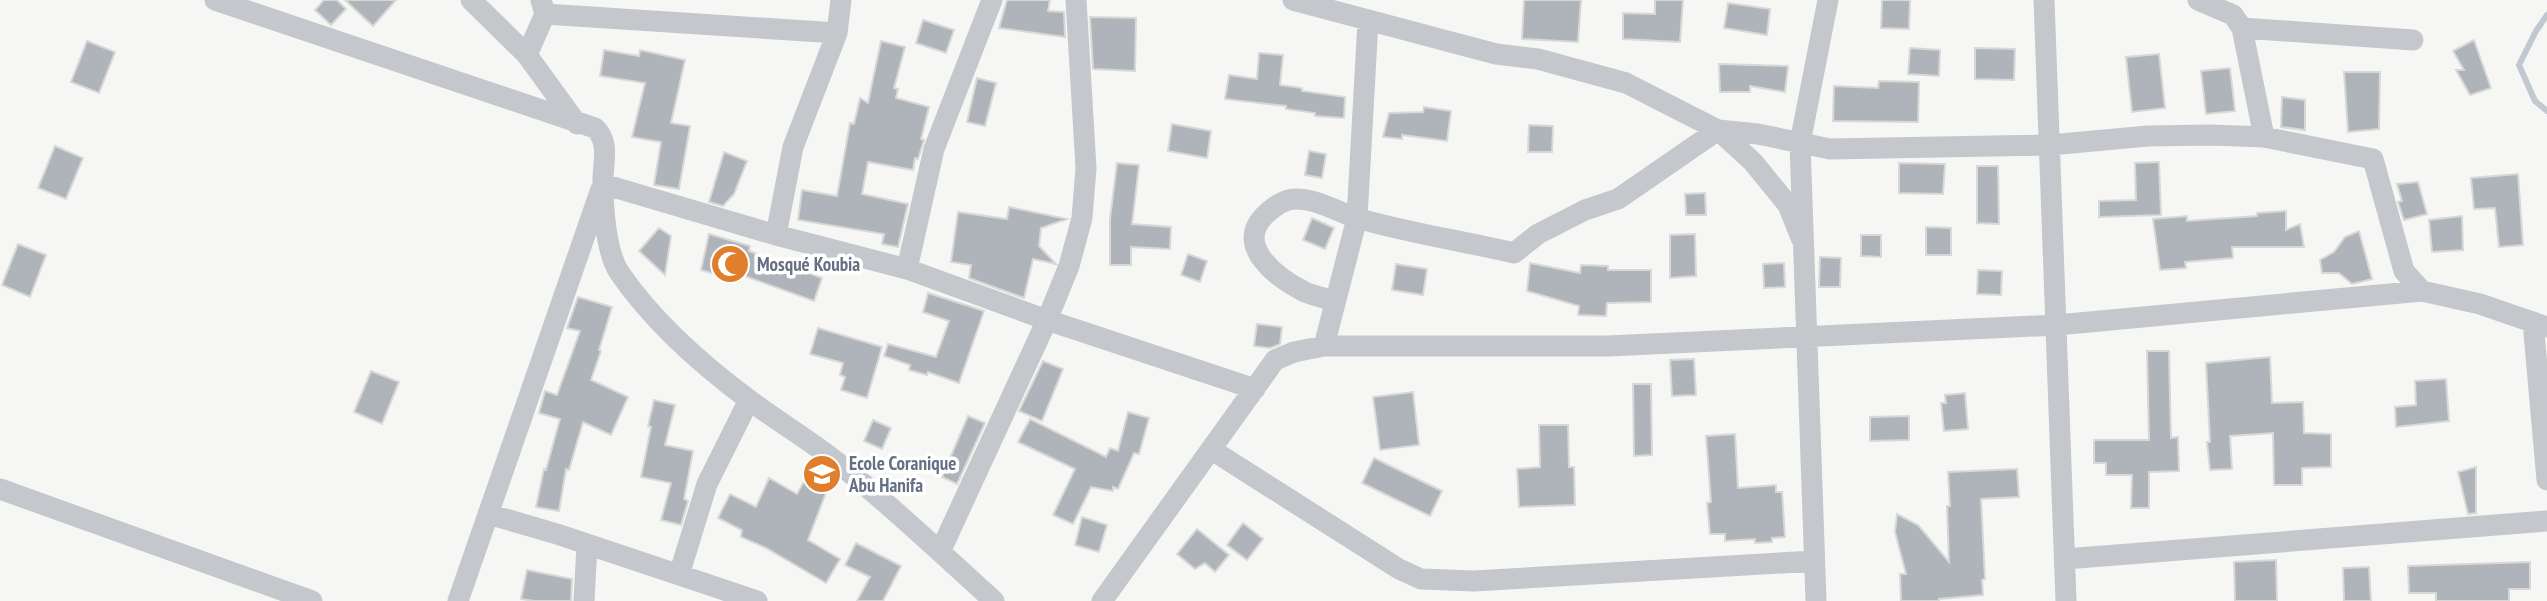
<svg xmlns="http://www.w3.org/2000/svg" width="2547" height="601" font-family="'PT Sans Narrow',sans-serif">
<style>
.lines{fill:none;stroke-linecap:round;stroke-linejoin:round}
.stream{stroke:#c2c8cf;stroke-width:6}
.building{fill:#afb4bb;stroke:#d8d8d6;stroke-width:2}
.minor{stroke:#c4c7cb;stroke-width:21}
.labels{text-anchor:middle;stroke-width:7;stroke-linejoin:round;paint-order:stroke}
.poi-label{font-size:19px;font-weight:bold;fill:#667084;stroke:#fff;text-anchor:start}
</style>
<rect width="100%" height="100%" fill="#f6f7f4"/>
<g class="lines">
<path class="stream" d="M2547,15L2536,31L2519,65L2535,101L2547,111"/>
</g>
<path class="building" d="M324,0H337L346,9L331,25L315,10Z
M345,0H396L373,26Z
M1007,0H1050L1048,11L1064,12L1065,37L999,28Z
M1524,0H1581L1578,42L1522,39Z
M1655,0H1683L1680,42L1623,39V13L1655,14Z
M1882,0H1910L1909,29L1881,28Z
M1728,3L1770,9L1767,35L1724,28Z
M1090,17L1136,18L1135,71L1093,69Z
M923,20L954,30L946,53L916,43Z
M2474,40L2491,88L2470,95L2456,70H2464L2453,51Z
M87,41L115,52L99,93L71,82Z
M881,41L905,47L894,88L898,89L896,98L929,107L921,139L924,140L918,159L915,158L913,170L868,162L862,194L908,204L898,247L882,244L884,234L798,220L802,190L837,196L850,123L854,124L860,98L868,103Z
M1910,48L1940,50L1939,76L1908,74Z
M1975,48L2015,49L2014,80L1975,79Z
M604,50L639,56L640,50L685,60L671,123L690,126L679,189L654,185L661,142L632,137L645,83L600,76Z
M1259,53L1283,55L1280,85L1302,88V91L1345,97L1344,118L1315,116V113L1286,109V106L1225,99L1229,75L1257,79Z
M2159,54L2165,108L2132,112L2126,57Z
M1719,64L1788,66L1785,92L1750,86V92H1720Z
M2230,68L2235,111L2206,114L2201,71Z
M2344,72H2380L2379,129L2348,132Z
M977,78L996,83L985,126L967,122Z
M1879,81L1919,82L1918,122L1833,121L1834,86L1878,88Z
M2282,97L2305,100V130L2281,127Z
M1424,107L1451,111L1447,141L1402,135V139L1383,137L1389,113L1423,112Z
M1172,124L1211,131L1207,158L1168,151Z
M1529,125L1553,126L1552,152H1528Z
M55,146L83,158L66,199L38,188Z
M1309,151L1326,154L1322,178L1305,175Z
M724,152L747,161L734,194L723,206L709,202Z
M2159,162L2161,215L2099,217V201L2136,200L2135,163Z
M1117,163L1139,165L1132,224L1171,227L1170,249L1131,247V265H1110V219Z
M1899,163L1945,164L1943,194L1899,193Z
M1977,166H1998L1999,224L1977,223Z
M2518,174L2523,245L2499,247L2495,208L2474,209L2471,178Z
M2418,182L2427,214L2404,220L2398,202L2402,201L2397,184Z
M1705,193L1706,215H1686L1685,194Z
M1009,207L1067,219L1041,228L1039,246L1056,264L1033,259L1024,298L969,278L971,265L951,262L958,212L1007,219Z
M2286,211V230L2300,224L2304,247H2232L2233,258L2185,262L2186,268L2160,270L2153,219L2187,216V221L2257,216V213Z
M2462,216L2463,250L2432,252L2429,220Z
M1312,218L1334,228L1325,249L1303,240Z
M1926,227L1951,228V255H1926Z
M659,228L671,236L665,275L639,251Z
M2359,231L2372,279L2352,284L2339,273H2322L2320,260L2334,252L2345,237Z
M709,234L750,246L749,251L822,278L814,301L742,275L740,281L701,270Z
M1695,234L1696,276L1670,278V235Z
M1861,235H1881V257L1861,256Z
M18,244L46,255L30,297L2,285Z
M1188,254L1207,261L1200,282L1181,275Z
M1820,257L1841,258L1840,287H1819Z
M1530,263L1580,273L1581,265L1608,266V270H1651V302L1607,303L1606,316L1578,315L1579,306L1527,291Z
M1784,263L1785,287L1764,288L1763,264Z
M1396,264L1427,269L1423,295L1392,290Z
M1978,270L2002,271L2001,295L1977,294Z
M928,293L984,311L959,383L928,372L927,375L909,370L910,365L884,356L888,344L936,357L949,321L923,312Z
M578,297L612,307L599,350L601,351L591,380L628,397L611,435L583,422L569,470L566,469L559,511L536,507L544,469L546,470L560,419L539,413L545,391L557,395L580,331L567,328Z
M1257,324L1282,327L1280,344L1270,348L1254,346Z
M818,328L882,347L867,398L841,390L845,377L840,375L843,363L810,354Z
M2147,351H2169L2171,438L2178,437L2179,471L2149,472V508H2131L2132,475H2106V463H2094V440H2149Z
M2270,357L2272,403L2303,402L2304,433L2331,434V467L2302,468V485H2274L2273,433L2230,436L2232,469L2210,470L2207,442H2210L2206,363Z
M1694,359L1696,395L1672,396L1670,360Z
M1043,361L1063,369L1042,421L1019,411Z
M371,371L399,382L382,424L354,412Z
M2446,379L2449,421L2396,427L2395,407L2416,405L2415,381Z
M1633,384H1651L1652,455L1634,456Z
M1413,392L1419,445L1380,450L1373,397Z
M1965,393L1968,429L1944,431L1941,403H1946L1945,395Z
M654,400L675,405L665,445L693,451L684,499L688,501L681,525L661,520L671,483L641,477L651,427L648,426Z
M1128,412L1149,418L1139,454L1134,453L1118,489L1113,487V491L1091,487L1073,524L1053,515L1075,469L1018,442L1030,419L1106,457L1110,448L1118,451Z
M968,416L985,423L957,484L942,477Z
M1909,416V440L1870,441V417Z
M873,420L891,428L882,449L864,441Z
M1539,425H1568L1569,467H1574L1575,505L1519,507L1517,469L1540,467Z
M1735,434L1738,488L1776,485V492H1782L1785,537L1772,538V542L1755,543V539L1725,541V534H1710L1707,503L1711,502L1706,436Z
M1374,458L1442,491L1430,516L1362,483Z
M815,462L828,472L821,487L827,490L808,540L840,559L826,583L766,548L741,537L742,530L718,518L730,494L756,507L769,478L797,494Z
M2476,467V513L2468,514L2458,472Z
M2017,469L2019,497L1981,499L1985,579L1982,580L1983,595L1939,599V601H1901L1900,574H1906L1895,532L1897,514L1918,525L1949,562L1947,506H1950L1948,472Z
M1082,517L1107,525L1099,552L1075,545Z
M1243,523L1263,539L1247,560L1227,545Z
M1197,529L1229,555L1215,572L1205,563L1195,569L1177,554Z
M856,543L901,566L883,601H857L870,577L845,565Z
M2276,560L2277,601H2235L2234,562Z
M2530,562V589H2509V601H2436V593H2409L2408,566Z
M2369,567L2371,601H2344L2343,568Z
M527,570L572,579L571,601H534L521,599Z"/>
<g class="lines">
<path class="minor" d="M215,0L595,128C611,143 602,165 603,184C603,208 606,252 619,272C653,322 703,366 752,402C780,423 811,441 838,463C892,506 943,555 994,601
M471,0L527,55L577,124
M1293,0L1496,54L1538,59L1626,83L1718,130L1758,134L1830,149L2050,145L2148,136L2211,135L2264,137L2373,159L2404,271L2422,291
M2044,0L2066,601
M2198,0L2233,15L2242,28L2264,137
M545,14L837,33
M2242,28L2413,40
M527,55L545,14L541,0
M603,184L776,235L907,269L1047,320L1255,389
M776,235L793,147L837,33L841,0
M907,269L934,149L992,0
M1335,301C1325,298 1314,296 1305,292C1279,279 1234,247 1264,216C1273,207 1284,199 1296,199C1318,199 1337,212 1357,218C1408,233 1463,241 1514,253L1538,234L1585,210L1618,199L1718,130L1753,162L1788,205L1802,240
M2533,322L2547,480
M1324,346L1357,218L1368,21
M1212,450L1399,569L1421,579L1474,581L1814,561
M0,489L312,601
M488,514L557,534L757,601
M940,552L1047,320L1069,266L1082,218L1086,168L1076,0
M2065,559L2547,521
M679,575L707,484L749,400
M458,601L601,189
M584,601L587,544
M1102,601L1275,360L1294,352L1324,346H1608L2057,325L2422,291L2480,304L2547,327
M1816,601L1800,143L1828,0"/>
</g>
<defs>
<symbol id="mosque-disc" viewBox="-11 -11 22 22"><circle r="9.5" fill="#e07e2b" stroke="#fff"/><path d="M3.5-4.9A6 6 0 1 0 3.5 4.9A5 5 0 1 1 3.5-4.9Z" fill="#fff"/></symbol>
<symbol id="school-disc" viewBox="-11 -11 22 22"><circle r="9.5" fill="#e07e2b" stroke="#fff"/><path d="M0-5L7-2L0 1L-7-2ZM-4 1L0 2.5L4 1V4Q0 6-4 4Z" fill="#fff"/></symbol>
</defs>
<g fill-rule="evenodd">
<use href="#mosque-disc" x="708" y="242" width="44" height="44"/>
<use href="#school-disc" x="800" y="452" width="44" height="44"/>
</g>
<g class="labels">
<g class="poi-label">
<text x="757" y="271">Mosqué Koubia</text>
<text x="849" y="470">Ecole Coranique<tspan x="849" dy="22">Abu Hanifa</tspan></text>
</g>
</g>
</svg>
